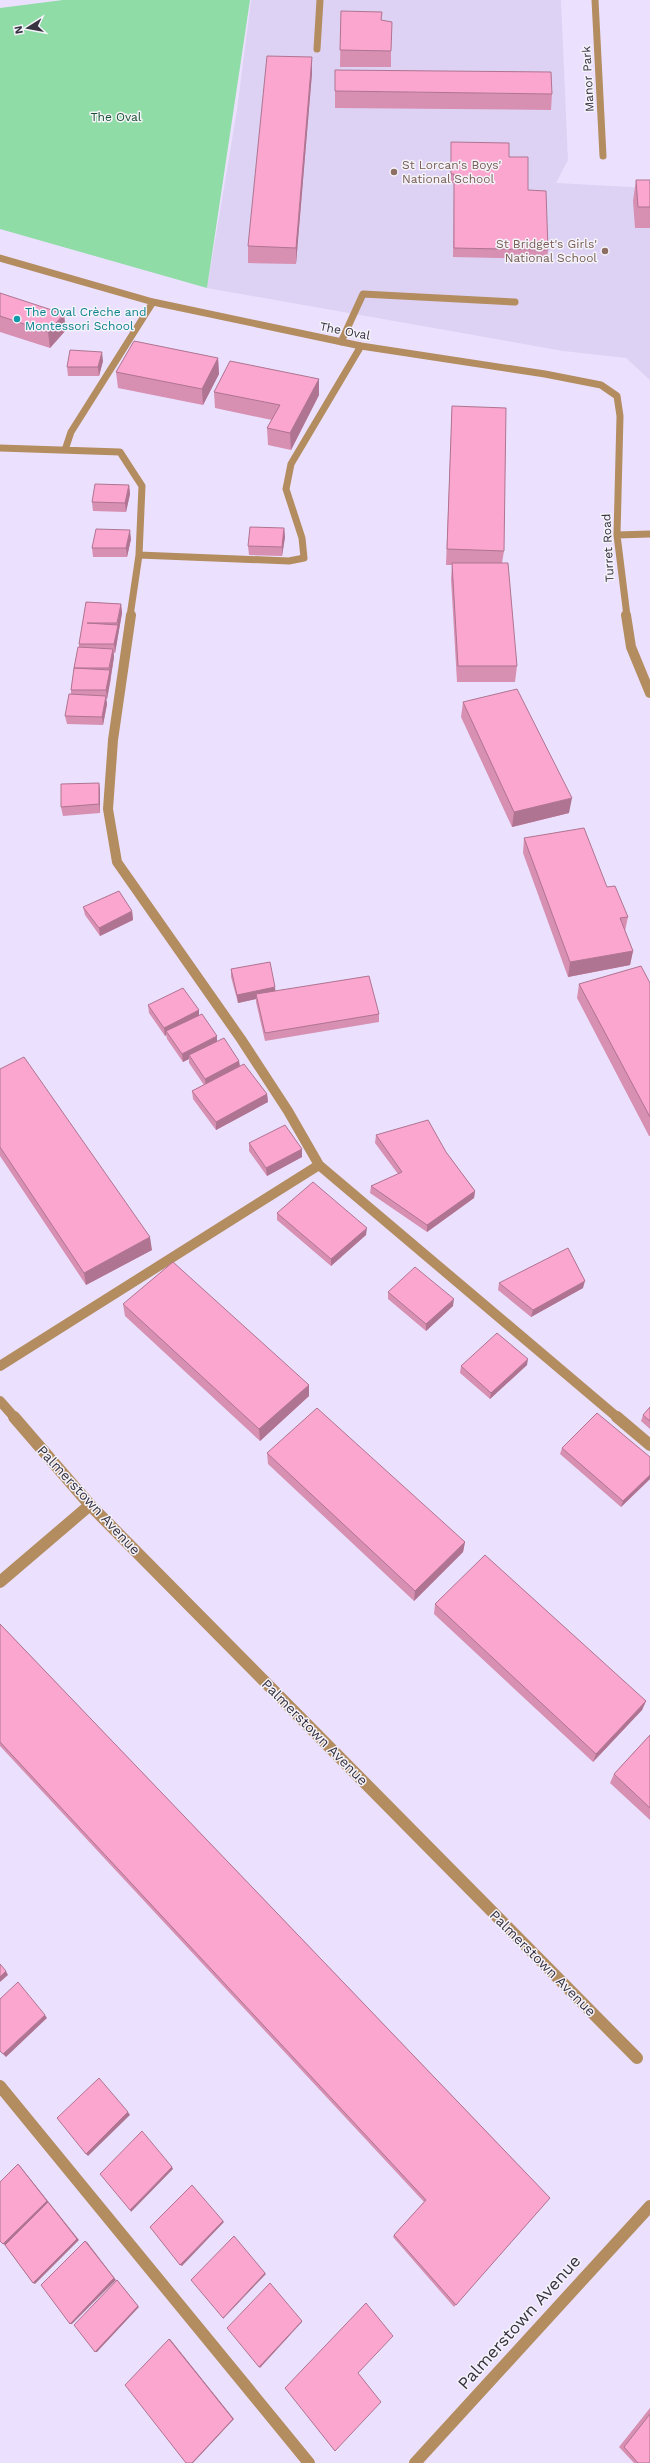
<svg xmlns="http://www.w3.org/2000/svg" width="650" height="2463" font-family="'Work Sans',sans-serif">
<style>
.built{fill:#ded2f4}
.green{fill:#90dca6}
.lines{fill:none;stroke-linecap:round;stroke-linejoin:round}
.minor-far2{stroke:#b38c60;stroke-width:7}
.minor-far1{stroke:#b38c60;stroke-width:10}
.minor{stroke:#b38c60;stroke-width:12}
.wall{fill:#d78fb2}
.shaded-wall{fill:#af7491}
.building{fill:#faa6cf;stroke:#af7491}
.education-dot{fill:#8d6e63;stroke:#f5f3fa;stroke-width:1.5}
.culture-dot{fill:#0f9aa8;stroke:#f5f3fa;stroke-width:1.5}
.labels{text-anchor:middle;stroke-width:3;stroke-linejoin:round;paint-order:stroke}
.far-street-label{font-size:12px;fill:#373240;stroke:#f5f3fa}
.far-park-label{font-size:12px;fill:#18522f;stroke:#f5f3fa}
.far-education-label{font-size:12px;fill:#785e54;stroke:#f5f3fa;text-anchor:start}
.far-culture-label{font-size:12px;fill:#0d838f;stroke:#f5f3fa;text-anchor:start}
.street-label{font-size:14px;fill:#373240;stroke:#f5f3fa}
.near-street-label{font-size:17px;fill:#373240;stroke:#f5f3fa}
</style>
<rect width="100%" height="100%" fill="#ebe1fe"/>
<path class="built" d="M251,0H561L568,160L556,183L650,188V380L626,358L563,351L207,288L237,110Z"/>
<path class="green" d="M63,0H250L207,288L0,229V8Z"/>
<g class="lines">
<path class="minor-far2" d="M595,0L603,156
M317,49L320,0
M0,258L153,302L361,346L545,374L601,385L617,396L620,416L617,535L627,616
M341,342L363,294L515,302
M0,448L120,452L142,486L139,555L130,616
M65,450L71,432L153,302
M617,535L650,534
M139,555L289,561L304,558L302,538L286,489L291,464L361,346"/>
<path class="minor-far1" d="M131,615L113,740L108,809L117,862L241,1039L288,1111L319,1165L618,1418
M626,615L631,647L650,693
M0,1366L319,1165
M0,1401L15,1418"/>
<path class="minor" d="M14,1417L90,1505L637,2058
M617,1417L650,1445
M0,1582L90,1505
M0,2086L309,2463
M415,2463L650,2206"/>
</g>
<path class="wall" d="M341,11L382,20L391,51V67H340Z
M312,57V73L296,264L248,263V246Z
M335,91L552,94L551,110L335,108Z
M451,142L509,157L528,190L548,250L547,259L453,257L454,183H451Z
M636,180H650V228H635L633,201Z
M0,293L66,330L50,348L0,332Z
M218,358L219,374L203,405L118,388L116,372Z
M103,361L99,376H68L67,367Z
M319,379V395L291,450L268,445L267,428L272,420L215,408L214,392Z
M452,406L504,551L502,563L517,666L515,682H457L451,579L452,565H446Z
M129,485L130,494L126,512L93,511L92,502Z
M284,528L285,537L282,556L249,555L248,546Z
M131,539L127,557H93L92,548Z
M86,602L121,604L122,613L115,653H114V657L111,677V679L107,699H106L107,704L103,725L67,724L65,716L71,694V690L74,671V668L79,647V644Z
M463,702L569,813L512,827L461,717Z
M99,783L100,791V813L63,816L61,807Z
M524,838L607,887L628,917L625,931L633,951L630,965L568,977L523,853Z
M83,907L132,911L133,920L100,936L85,915Z
M231,969L275,991L379,1014V1022L265,1041L256,1002V999L238,1003L231,977Z
M650,983V1136H649L577,998L579,984Z
M148,1005L199,1010V1015L217,1036V1042L239,1061L240,1066L267,1094L268,1102L216,1130L193,1099L192,1091L204,1085L189,1063V1059L183,1062L167,1039L166,1035L165,1036L149,1013Z
M0,1069L152,1250L86,1285L0,1156Z
M376,1135L446,1152L475,1191L474,1198L427,1232L370,1193L371,1186L398,1174L375,1143Z
M249,1143L302,1149V1157L267,1176L249,1151Z
M277,1213L366,1235L331,1266L277,1220Z
M499,1283L583,1288L531,1317L498,1290Z
M388,1292L453,1306L426,1331L388,1299Z
M123,1304L309,1385V1396L260,1441L125,1316Z
M527,1365L490,1399L460,1373L461,1366Z
M650,1407V1429L641,1421L643,1415Z
M562,1448L650,1457V1479L621,1507L560,1454Z
M267,1453L465,1542L463,1552L414,1601L268,1464Z
M435,1604L646,1701L642,1710L593,1762L434,1614Z
M0,1624L550,2198L454,2307L393,2237L394,2235L424,2202L0,1746Z
M650,1735V1820L610,1783L614,1774Z
M650,2408V2463H634L619,2447Z"/>
<path class="shaded-wall" d="M312,57V73L296,264V248Z
M64,314L66,330L50,348L48,332Z
M102,352L103,361L99,376L98,367Z
M218,358L219,374L203,405L202,389Z
M319,379V395L291,450L290,433Z
M129,485L130,494L126,512L125,503Z
M284,528L285,537L282,556V547Z
M130,530L131,539L127,557L126,548Z
M121,604L122,613L115,653L114,644Z
M113,649L114,657L107,699L106,690Z
M106,696L107,704L103,725L102,717Z
M99,783L100,791V813L99,804Z
M572,798L569,813L512,827L514,812Z
M132,911L133,920L100,936L99,928Z
M633,951L630,965L568,977L570,962Z
M275,987L276,995L256,994V999L238,1003L237,995Z
M199,1010V1018L166,1031V1035L165,1036L164,1028Z
M217,1036V1044L189,1055V1059L183,1062L182,1054Z
M239,1061L240,1069L206,1087L205,1079Z
M267,1094L268,1102L216,1130V1122Z
M302,1149V1157L267,1176L266,1168Z
M475,1191L474,1198L427,1232V1225Z
M367,1228L366,1235L331,1266V1259Z
M150,1237L152,1250L86,1285L84,1273Z
M585,1281L583,1288L531,1317L533,1310Z
M454,1299L453,1306L426,1331V1324Z
M528,1359L527,1365L490,1399L491,1393Z
M309,1385V1396L260,1441L259,1429Z
M650,1475V1479L621,1507L623,1501Z
M465,1542L463,1552L414,1601L415,1591Z
M646,1701L642,1710L593,1762L596,1754Z
M6,1971L8,1975L0,1982V1977Z
M45,2015L47,2018L6,2057L3,2054Z
M128,2112L130,2115L88,2156L86,2154Z
M18,2164L20,2166L79,2240L35,2284L33,2283L5,2245L3,2244Z
M172,2167L173,2169L131,2212L130,2210Z
M223,2221L224,2222L182,2266L180,2265Z
M85,2241L87,2242L116,2280L72,2324H70Z
M265,2273L266,2274L223,2319V2318Z
M117,2280L118,2281L139,2307L97,2352H95Z
M302,2321V2322L260,2368L259,2367Z
M169,2339H170L234,2419L193,2463H192Z"/>
<path class="building" d="M341,11L382,12L381,20L392,22L391,51L340,50Z
M267,56L312,57L296,248L248,246Z
M335,70L551,72L552,94L335,91Z
M451,142L509,143V157H528V190L546,191L548,250L454,248V174H451Z
M636,180H650V207H638Z
M0,293L64,314L48,332L0,316Z
M134,341L218,358L202,389L116,372Z
M70,350L102,352L98,367H67Z
M230,361L319,379L290,433L267,428L280,405L214,392Z
M452,406L506,408L504,551L447,549Z
M95,484L129,485L125,503L92,502Z
M250,527L284,528L282,547L248,546Z
M96,529L130,530L126,548H92Z
M452,563H508L517,666H458Z
M86,602L121,604L117,623H87L118,625L114,644H79Z
M78,647L113,649L109,668H74Z
M74,668L110,670L106,690H71Z
M517,689L572,798L514,812L463,702Z
M69,694L106,696L102,717L65,716Z
M99,783V804L61,807V784Z
M584,828L607,887L615,886L628,917L620,918L633,951L570,962L524,838Z
M119,891L132,911L99,928L83,907Z
M270,962L275,987L237,995L231,969Z
M641,966L650,983V1117L579,984Z
M369,976L379,1014L265,1033L256,994Z
M183,988L199,1010L164,1028L148,1005Z
M202,1014L217,1036L182,1054L166,1031Z
M224,1038L239,1061L205,1079L189,1055Z
M24,1057L150,1237L84,1273L0,1147V1069Z
M244,1064L267,1094L216,1122L192,1091Z
M428,1120L446,1152L475,1191L427,1225L371,1186L402,1172L376,1135Z
M285,1125L302,1149L266,1168L249,1143Z
M313,1182L367,1228L331,1259L277,1213Z
M568,1248L585,1281L533,1310L499,1283Z
M173,1262L309,1385L259,1429L123,1304Z
M415,1267L454,1299L426,1324L388,1292Z
M497,1333L528,1359L491,1393L461,1366Z
M650,1407V1421L643,1415Z
M317,1408L465,1542L415,1591L267,1453Z
M597,1413L650,1457V1475L623,1501L562,1448Z
M485,1555L646,1701L596,1754L435,1604Z
M0,1624L550,2198L456,2305L394,2235L426,2200L0,1742Z
M650,1735V1808L614,1774Z
M0,1964L6,1971L0,1977Z
M18,1982L45,2015L3,2054L0,2051V1999Z
M99,2078L128,2112L86,2154L57,2118Z
M142,2131L172,2167L130,2210L100,2174Z
M18,2164L47,2201L3,2244L0,2241V2182Z
M192,2185L223,2221L180,2265L150,2227Z
M48,2202L77,2239L33,2283L5,2245Z
M234,2236L265,2273L223,2318L191,2280Z
M85,2241L114,2278L70,2324L41,2285Z
M117,2280L138,2306L95,2352L74,2325Z
M270,2283L302,2321L259,2367L227,2328Z
M366,2303L393,2336L358,2373L381,2402L335,2451L285,2388Z
M169,2339L233,2419L192,2463H186L125,2385Z
M650,2414V2463H638L624,2447Z"/>
<g class="education-dot">
<circle cx="394" cy="172" r="4"/>
<circle cx="605" cy="251" r="4"/>
</g>
<circle class="culture-dot" cx="17" cy="319" r="4"/>
<g class="labels">
<g class="far-street-label">
<text transform="translate(588 79) rotate(-93)" y="4">Manor Park</text>
<text transform="translate(345 331) rotate(11)" y="4">The Oval</text>
<text transform="translate(608 548) rotate(-93)" y="4">Turret Road</text>
</g>
<g class="far-park-label">
<text x="116" y="121">The Oval</text>
</g>
<g class="far-education-label">
<text x="402" y="169">St Lorcan's Boys'<tspan x="402" dy="14">National School</tspan></text>
<text x="597" y="248" text-anchor="end">St Bridget's Girls'<tspan x="597" dy="14">National School</tspan></text>
</g>
<g class="far-culture-label">
<text x="25" y="316">The Oval Crèche and<tspan x="25" dy="14">Montessori School</tspan></text>
</g>
<g class="street-label">
<text transform="translate(89 1500) rotate(47)" y="5">Palmerstown Avenue</text>
<text transform="translate(315 1732) rotate(45)" y="5">Palmerstown Avenue</text>
<text transform="translate(543 1963) rotate(45)" y="5">Palmerstown Avenue</text>
</g>
<g class="near-street-label">
<text transform="translate(519 2322) rotate(-48)" y="6">Palmerstown Avenue</text>
</g>
</g>
<g transform="translate(28 28) rotate(259)" stroke="#f5f3fa" stroke-width="3" paint-order="stroke">
<path d="M0-3L7 15L0 10L-7 15Z" fill="#373240"/>
<text y="-6" font-size="11" font-weight="bold" text-anchor="middle" fill="#373240">N</text>
</g>
</svg>
